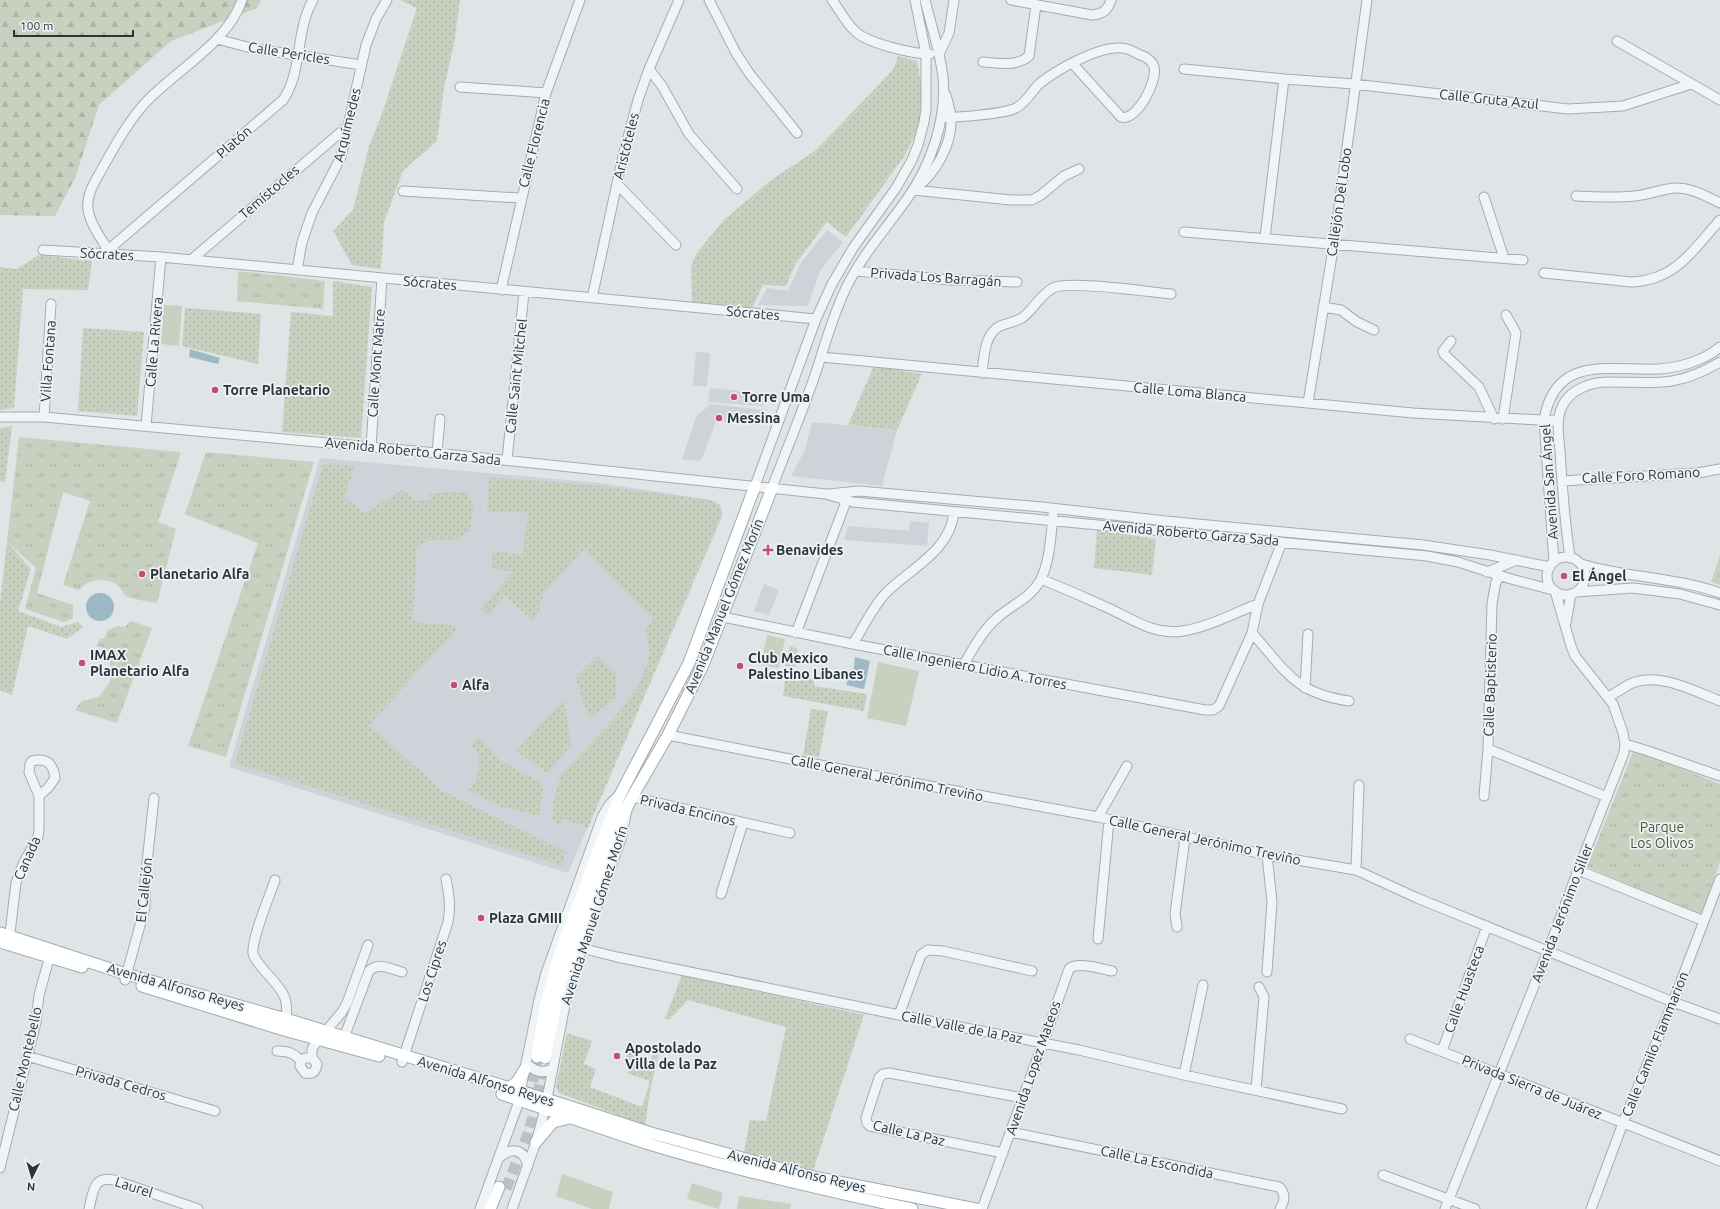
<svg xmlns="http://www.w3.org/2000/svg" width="1720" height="1209" font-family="Ubuntu,sans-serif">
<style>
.built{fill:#cdd3d9}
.grass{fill:url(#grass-dots)}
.forest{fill:url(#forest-firs)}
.park{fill:url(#park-tufts)}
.garden{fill:#c8d0c0}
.water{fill:#9cb9c5}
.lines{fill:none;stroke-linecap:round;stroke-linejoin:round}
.major-tunnel{stroke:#bbc1c5;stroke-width:11;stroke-dasharray:11 5.5;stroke-linecap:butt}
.minor-casing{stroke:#a5acb1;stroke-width:11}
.major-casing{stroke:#9fabb2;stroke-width:13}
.minor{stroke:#f1f4f6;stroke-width:9}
.major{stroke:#fff;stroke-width:11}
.poi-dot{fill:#c54b78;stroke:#eef2f5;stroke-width:1.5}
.labels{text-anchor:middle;stroke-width:3.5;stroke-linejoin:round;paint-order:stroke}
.street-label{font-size:14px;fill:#29353d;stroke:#eef2f5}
.poi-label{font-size:14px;font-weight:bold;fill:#29353d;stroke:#eef2f5;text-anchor:start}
.park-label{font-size:14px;fill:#445837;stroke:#eef2f5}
</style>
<defs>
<pattern id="grass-dots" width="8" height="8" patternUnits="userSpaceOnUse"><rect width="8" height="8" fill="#c8d0c0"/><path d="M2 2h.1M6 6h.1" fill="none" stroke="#acb3a6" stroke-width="1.8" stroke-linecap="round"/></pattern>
<pattern id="forest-firs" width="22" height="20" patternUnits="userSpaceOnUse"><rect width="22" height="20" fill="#c8d0c0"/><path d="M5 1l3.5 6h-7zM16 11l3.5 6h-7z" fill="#acb3a6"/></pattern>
<pattern id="park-tufts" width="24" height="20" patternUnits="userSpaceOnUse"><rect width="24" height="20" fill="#c8d0c0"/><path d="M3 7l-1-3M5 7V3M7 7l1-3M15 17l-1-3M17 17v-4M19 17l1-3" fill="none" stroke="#acb3a6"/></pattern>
</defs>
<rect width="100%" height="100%" fill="#dfe4e7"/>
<path class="built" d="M827,230L843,242L820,271L808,306L758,305L767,288L788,291L801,263Z
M696,352L710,353L707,387L693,385Z
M710,388L768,394L763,406L708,402Z
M711,404L763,410L757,425L716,421L701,461L682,459L696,417Z
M812,422L897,430L882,486L791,476L805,450Z
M320,458L600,483L711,500L720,505L722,517L568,873L229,767Z
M910,521L929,523L927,546L844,540L848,526L909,531Z
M764,584L779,590L769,615L754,611Z"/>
<path class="grass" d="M400,0H460L454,44L444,87L437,141L403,171L384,222L381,269L352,265L333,231L353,210L369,146L382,114L417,8Z
M898,56L917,61L923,94L919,127L905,155L846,237L827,222L795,265L786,286L763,285L752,308L692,302L691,267L696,254L724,220L771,180L815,151L893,70Z
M39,255L92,261L88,290L23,289L14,408L0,410V267L17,269Z
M333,281L372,287L361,438L282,432L291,312L333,316Z
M185,308L261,314L258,364L182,346Z
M83,328L144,332L137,416L78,411Z
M874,366L922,374L897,430L848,425Z
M12,426L5,482L0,481V428Z
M323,464L355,466L344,497L365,513L402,490L416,501L429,500L430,494L454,492L468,493L474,507L470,529L456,541H429L417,547L413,618C426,629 444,619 457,629L369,725L441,790L566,852L561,865L235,763Z
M489,477L591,485L711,500L720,505L722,514L588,828L563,818L559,826L553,819V802L561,774L614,719L639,684L650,655L646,628L654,620L584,549L543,594L539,612L533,621L505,595L488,615L481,609L512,572L492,568V551L522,555L528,513L487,512Z
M1097,530L1156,539L1152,575L1094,568Z
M7,542L31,569L18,611L61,627L78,622L83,627L67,639L28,626L12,695L0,690V603Z
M597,656L617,674L616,698L589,718L575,678Z
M786,674L814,680V686L867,694L864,711L783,696Z
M564,699L571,745L547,773L516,751Z
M811,709L828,711L819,757L803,755Z
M478,737L500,760L543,784L540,816L503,807L469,790C477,782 481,768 478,756C478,752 474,748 471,745Z
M682,975L864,1015L813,1171L744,1152L750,1120L766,1121L786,1027L688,1000L669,1020L665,1018Z
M567,1033L592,1041L584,1064L596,1069L590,1087L642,1107L650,1081L627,1073L631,1062L625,1060L629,1052L650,1061L656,1047L660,1048L651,1086L645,1125L559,1093L556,1087Z"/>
<path class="forest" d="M0,0H261L257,8L171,41L99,105L75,178L55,216L0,215Z"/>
<path class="park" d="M238,271L325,281L323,309L237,301Z
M19,437L181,452L158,522L176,529L157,603C150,602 131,599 126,596C122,593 121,587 116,584C105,577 87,579 79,590L63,585L90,501L63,492L37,593L73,605V618L64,622L25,609L36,568L7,542Z
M206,452L314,462L226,757L188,746L258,543L185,514Z
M1720,555V585L1711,582Z
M131,621L152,628L117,723L75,710L82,701L99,697L110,682L111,674L109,653L105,648L97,646L100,638L104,639L108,630L117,626L125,627Z
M1633,752L1645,754L1720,784V862L1701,915L1587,867Z"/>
<path class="garden" d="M164,305L182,306L179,346L161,344Z
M767,635L785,639L779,668L761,665Z
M790,646L798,649L795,667L785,666Z
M878,662L919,671L906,726L867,718Z
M562,1174L613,1192L609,1209H592L556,1196Z
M692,1183L723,1193L719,1209L687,1199Z
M739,1196L791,1204L790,1209H737Z"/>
<path class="water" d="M190,349L220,358L218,364L189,357Z
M86 607a14 14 0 1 1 28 0a14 14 0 1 1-28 0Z
M855,657L870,661L864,689L846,685L849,677L853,674Z"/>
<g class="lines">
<path class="major-tunnel" d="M530,1098L537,1057
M506,1189L528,1134L534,1114L545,1058"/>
<defs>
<path id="minor" d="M709,0L736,53L749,73L797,133
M832,0C840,10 845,22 854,30C865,43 913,54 930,54
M1011,0L1092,15C1103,14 1108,10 1111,0
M217,39L251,48L361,65
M1617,41L1720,100
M939,54L949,33L954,0
M983,62C998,63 1017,67 1029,56L1036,5
M649,69L662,86L689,134L737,189
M1184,69L1284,79
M460,87L546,93
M941,117C955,118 1004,114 1016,108C1026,103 1031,92 1039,84C1056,70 1099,46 1121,48C1127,48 1133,51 1138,54C1144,56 1152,60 1154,67C1158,80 1137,122 1121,117L1072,63
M617,184L676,245
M916,188C935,174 952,145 951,119C951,112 948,103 946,95
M913,190L1011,200H1032L1041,195L1064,176L1079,169
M403,191L520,198
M1576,196C1595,197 1615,198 1635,196C1646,195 1656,191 1668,189C1687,185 1704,195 1720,203
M1484,197L1504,258
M1184,232L1523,260
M1265,238L1284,79L1354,84L1568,109L1623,106L1691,84
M43,250L161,257L816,319
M108,250C101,238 90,224 88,209C86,194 96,180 103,167C116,144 129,120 147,101C178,69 228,42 242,0
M108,254V250L283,100C303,71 295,31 313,0
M191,260L348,126
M297,270L302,242L312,213L341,157L366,45L376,19L387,0
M856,271L951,280L1017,282
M1544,273L1632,282C1676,280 1693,250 1720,220
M501,290L546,93L580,0
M592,298L623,156L638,100L649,69L679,0
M1323,307L1341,310L1357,322L1374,330
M1451,341L1443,351L1444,354L1479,387L1494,419
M821,357L1413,413L1558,421
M982,373C984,358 984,334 1000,326C1007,323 1015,322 1022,318C1034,309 1040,295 1053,288C1068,280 1149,292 1171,294
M1308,403L1334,243L1367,0
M0,417H44L437,453L826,494L853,502L1427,556L1458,562L1511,579L1553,590
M44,417L51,304
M1503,419L1516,333L1506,315
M146,426L161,257
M371,447L382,278
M437,453L440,419
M507,460L524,292
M1562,481L1697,473L1720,469
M755,486L816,319L832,284L853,248L896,188L912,160L918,145L924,122L926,109V54L915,0
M772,488C786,451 801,415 814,378C825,346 833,313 848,284C864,253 887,227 907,199C931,165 947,119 943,77C940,51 931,25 925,0
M828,494L859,491L1042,507L1166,521L1423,545L1490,555L1550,567
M1547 576a19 19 0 1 1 38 0a19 19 0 1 1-38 0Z
M1570,558C1565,522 1562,487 1560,451C1559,438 1556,422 1561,409C1568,390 1590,382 1608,382C1656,382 1676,388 1720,362
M1554,562L1544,420C1555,354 1609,371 1657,369C1678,368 1704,361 1720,347
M1581,564C1627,578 1675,577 1720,593
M1487,572L1517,560
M1041,579C1063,588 1084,597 1106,607C1131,618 1154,636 1183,631C1209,627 1234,613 1258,604
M1576,592L1633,588L1680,594L1720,605
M723,617L853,644L1205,710H1213L1219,706L1252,633L1258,604L1282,542
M1566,623L1571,594
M796,633L844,507L847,496
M1252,633C1286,671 1294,693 1349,701
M853,644C863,628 872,608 885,594C910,568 950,552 954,512
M964,664C974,647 983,630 998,617C1012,605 1030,598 1040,581C1050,562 1051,535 1053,514
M1305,688L1308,634
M1608,697C1616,693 1623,688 1630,684C1658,671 1694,691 1720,701
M668,735L892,779L1098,817L1267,855L1356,870L1417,898L1673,1002L1720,1019
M1625,744L1648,751L1720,776
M1488,749L1607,797
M1484,796L1488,749L1492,603L1496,582L1500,576
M632,797L790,833
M1098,817L1127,766
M1356,870L1359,785
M1578,870L1704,921
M275,880C270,895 251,940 253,953C254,959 259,964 263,969C281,990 291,995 285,1025
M721,894L743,823
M1177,927L1175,914L1185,838
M1098,939L1109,820
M9,941L16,883L23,864L38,837L39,829V796L29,772L30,764L32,761C47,757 53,764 55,778L48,788L39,796
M581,948L617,957L899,1015L1079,1050L1184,1075L1342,1109
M1267,972L1272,902L1267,855
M125,980L145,907V881L154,798
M899,1015L921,955L928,950L943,951L1032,971
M1410,1039L1720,1161
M342,1043L369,971C378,962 391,969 402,972
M277,1051C288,1051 294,1053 301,1061L300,1066L305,1073C312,1075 316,1072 317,1064L312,1058H305L301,1061
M1442,1051L1487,926
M27,1056L215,1111
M312,1058V1049L315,1044L342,1012L347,1003L368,945
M402,1062L448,922C451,906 449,894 446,879
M526,1063C534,1071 543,1075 553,1068
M1184,1075L1203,985
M1256,1090L1264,997L1259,987
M1011,1132L1279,1187C1286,1194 1285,1201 1280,1209
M1003,1153L870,1126L867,1123L866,1118L879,1078L883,1074L889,1073L1023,1098
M499,1158C512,1146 524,1149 528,1166
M0,1168L36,1022L39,995L51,952
M1383,1175L1475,1209
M89,1209C93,1193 93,1175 114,1180L198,1209
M480,1209L517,1107L539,1000L546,973L602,817L609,805L620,794
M512,1209L536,1142L545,1109L569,984L621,839L626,814
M982,1209L1043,1043L1069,969C1077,961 1102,969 1112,971
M1445,1209L1548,951L1578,870L1624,753L1625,744L1623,733L1613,704L1575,656L1571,646L1555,591
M1591,1209L1623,1123L1673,1002L1720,879"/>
<path id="major" d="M0,933L126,974L286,1019L565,1105L651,1133L808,1176L976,1209
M0,942L82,967
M142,986L284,1030L379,1056
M537,1057L545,1007L560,953L602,841L621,793L689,663L755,486
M545,1058L560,984L618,827L632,797L668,735L703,665L772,488
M509,1088L517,1082L525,1069
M502,1094C551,1111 600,1128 649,1144C735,1170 823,1190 912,1209
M536,1142L553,1122L570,1118
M490,1209L499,1187"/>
</defs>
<use href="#minor" class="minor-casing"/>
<use href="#major" class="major-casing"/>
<use href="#minor" class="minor"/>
<use href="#major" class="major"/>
</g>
<g class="poi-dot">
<circle cx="215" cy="390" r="4"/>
<circle cx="734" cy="397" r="4"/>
<circle cx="719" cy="418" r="4"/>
<path d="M766 544h4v4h4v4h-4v4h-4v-4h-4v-4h4z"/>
<circle cx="142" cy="574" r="4"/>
<circle cx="1564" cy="576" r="4"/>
<circle cx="82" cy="663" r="4"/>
<circle cx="740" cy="666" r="4"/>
<circle cx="454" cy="685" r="4"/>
<circle cx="481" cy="918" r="4"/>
<circle cx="617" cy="1056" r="4"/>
</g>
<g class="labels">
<g class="street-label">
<text transform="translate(289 53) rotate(9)" y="5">Calle Pericles</text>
<text transform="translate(1489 99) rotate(6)" y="5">Calle Gruta Azul</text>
<text transform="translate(347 125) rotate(-76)" y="5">Arquímedes</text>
<text transform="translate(234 142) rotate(-41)" y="5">Platón</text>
<text transform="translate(534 143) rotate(-76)" y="5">Calle Florencia</text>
<text transform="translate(626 146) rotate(-76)" y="5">Aristóteles</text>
<text transform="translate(269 192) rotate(-41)" y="5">Temístocles</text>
<text transform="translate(1339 202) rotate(-82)" y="5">Callejón Del Lobo</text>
<text transform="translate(107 254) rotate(3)" y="5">Sócrates</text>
<text transform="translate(936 277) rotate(4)" y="5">Privada Los Barragán</text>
<text transform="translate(430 283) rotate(5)" y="5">Sócrates</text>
<text transform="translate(753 313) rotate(5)" y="5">Sócrates</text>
<text transform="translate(154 342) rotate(-85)" y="5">Calle La Rivera</text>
<text transform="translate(48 361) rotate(-86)" y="5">Villa Fontana</text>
<text transform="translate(376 363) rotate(-86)" y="5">Calle Mont Matre</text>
<text transform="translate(516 376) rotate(-84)" y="5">Calle Saint Mitchel</text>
<text transform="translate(1190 392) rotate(5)" y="5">Calle Loma Blanca</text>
<text transform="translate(413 451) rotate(6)" y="5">Avenida Roberto Garza Sada</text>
<text transform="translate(1641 475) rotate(-3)" y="5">Calle Foro Romano</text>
<text transform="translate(1549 482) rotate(-94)" y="5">Avenida San Ángel</text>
<text transform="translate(1191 533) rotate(5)" y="5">Avenida Roberto Garza Sada</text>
<text transform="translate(724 606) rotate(-68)" y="5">Avenida Manuel Gómez Morín</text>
<text transform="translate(975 667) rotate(11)" y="5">Calle Ingeniero Lidio A. Torres</text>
<text transform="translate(1490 685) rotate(-88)" y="5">Calle Baptisterio</text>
<text transform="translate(887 778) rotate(11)" y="5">Calle General Jerónimo Treviño</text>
<text transform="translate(688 810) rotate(13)" y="5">Privada Encinos</text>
<text transform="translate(1205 840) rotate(12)" y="5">Calle General Jerónimo Treviño</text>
<text transform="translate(27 858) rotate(-66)" y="5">Canada</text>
<text transform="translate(144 890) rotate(-84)" y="5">El Callejón</text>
<text transform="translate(1562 913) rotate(-69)" y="5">Avenida Jerónimo Siller</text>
<text transform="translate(594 915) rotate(-72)" y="5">Avenida Manuel Gómez Morín</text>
<text transform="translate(432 971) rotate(-72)" y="5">Los Cipres</text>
<text transform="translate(176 987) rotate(16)" y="5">Avenida Alfonso Reyes</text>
<text transform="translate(1464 989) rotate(-70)" y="5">Calle Huasteca</text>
<text transform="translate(962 1027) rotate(11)" y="5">Calle Valle de la Paz</text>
<text transform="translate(1655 1044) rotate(-68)" y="5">Calle Camilo Flammarion</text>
<text transform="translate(25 1059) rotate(-77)" y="5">Calle Montebello</text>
<text transform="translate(1033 1068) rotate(-71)" y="5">Avenida Lopez Mateos</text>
<text transform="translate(486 1081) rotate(17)" y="5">Avenida Alfonso Reyes</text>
<text transform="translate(121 1083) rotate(16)" y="5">Privada Cedros</text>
<text transform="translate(1532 1087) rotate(22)" y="5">Privada Sierra de Juárez</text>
<text transform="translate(909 1133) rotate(13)" y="5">Calle La Paz</text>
<text transform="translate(1157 1162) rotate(12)" y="5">Calle La Escondida</text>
<text transform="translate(797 1171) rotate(14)" y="5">Avenida Alfonso Reyes</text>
<text transform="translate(134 1187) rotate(18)" y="5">Laurel</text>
</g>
<g class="poi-label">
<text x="223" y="395">Torre Planetario</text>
<text x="742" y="402">Torre Uma</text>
<text x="727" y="423">Messina</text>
<text x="776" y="555">Benavides</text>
<text x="150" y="579">Planetario Alfa</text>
<text x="1572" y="581">El Ángel</text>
<text x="90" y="660">IMAX<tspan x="90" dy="16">Planetario Alfa</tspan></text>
<text x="748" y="663">Club Mexico<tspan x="748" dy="16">Palestino Libanes</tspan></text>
<text x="462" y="690">Alfa</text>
<text x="489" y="923">Plaza GMIII</text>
<text x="625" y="1053">Apostolado<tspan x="625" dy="16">Villa de la Paz</tspan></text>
</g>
<g class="park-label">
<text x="1662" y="832">Parque<tspan x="1662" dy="16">Los Olivos</tspan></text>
</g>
</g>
<g transform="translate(32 1177) rotate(185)" stroke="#eef2f5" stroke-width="3" paint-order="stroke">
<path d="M0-3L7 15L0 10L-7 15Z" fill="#29353d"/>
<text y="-6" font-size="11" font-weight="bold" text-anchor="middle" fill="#29353d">N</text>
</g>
<path d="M14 30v6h119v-6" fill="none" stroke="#29353d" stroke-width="2"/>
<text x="20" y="30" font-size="12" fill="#29353d" stroke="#eef2f5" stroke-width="3" paint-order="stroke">100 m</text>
</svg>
